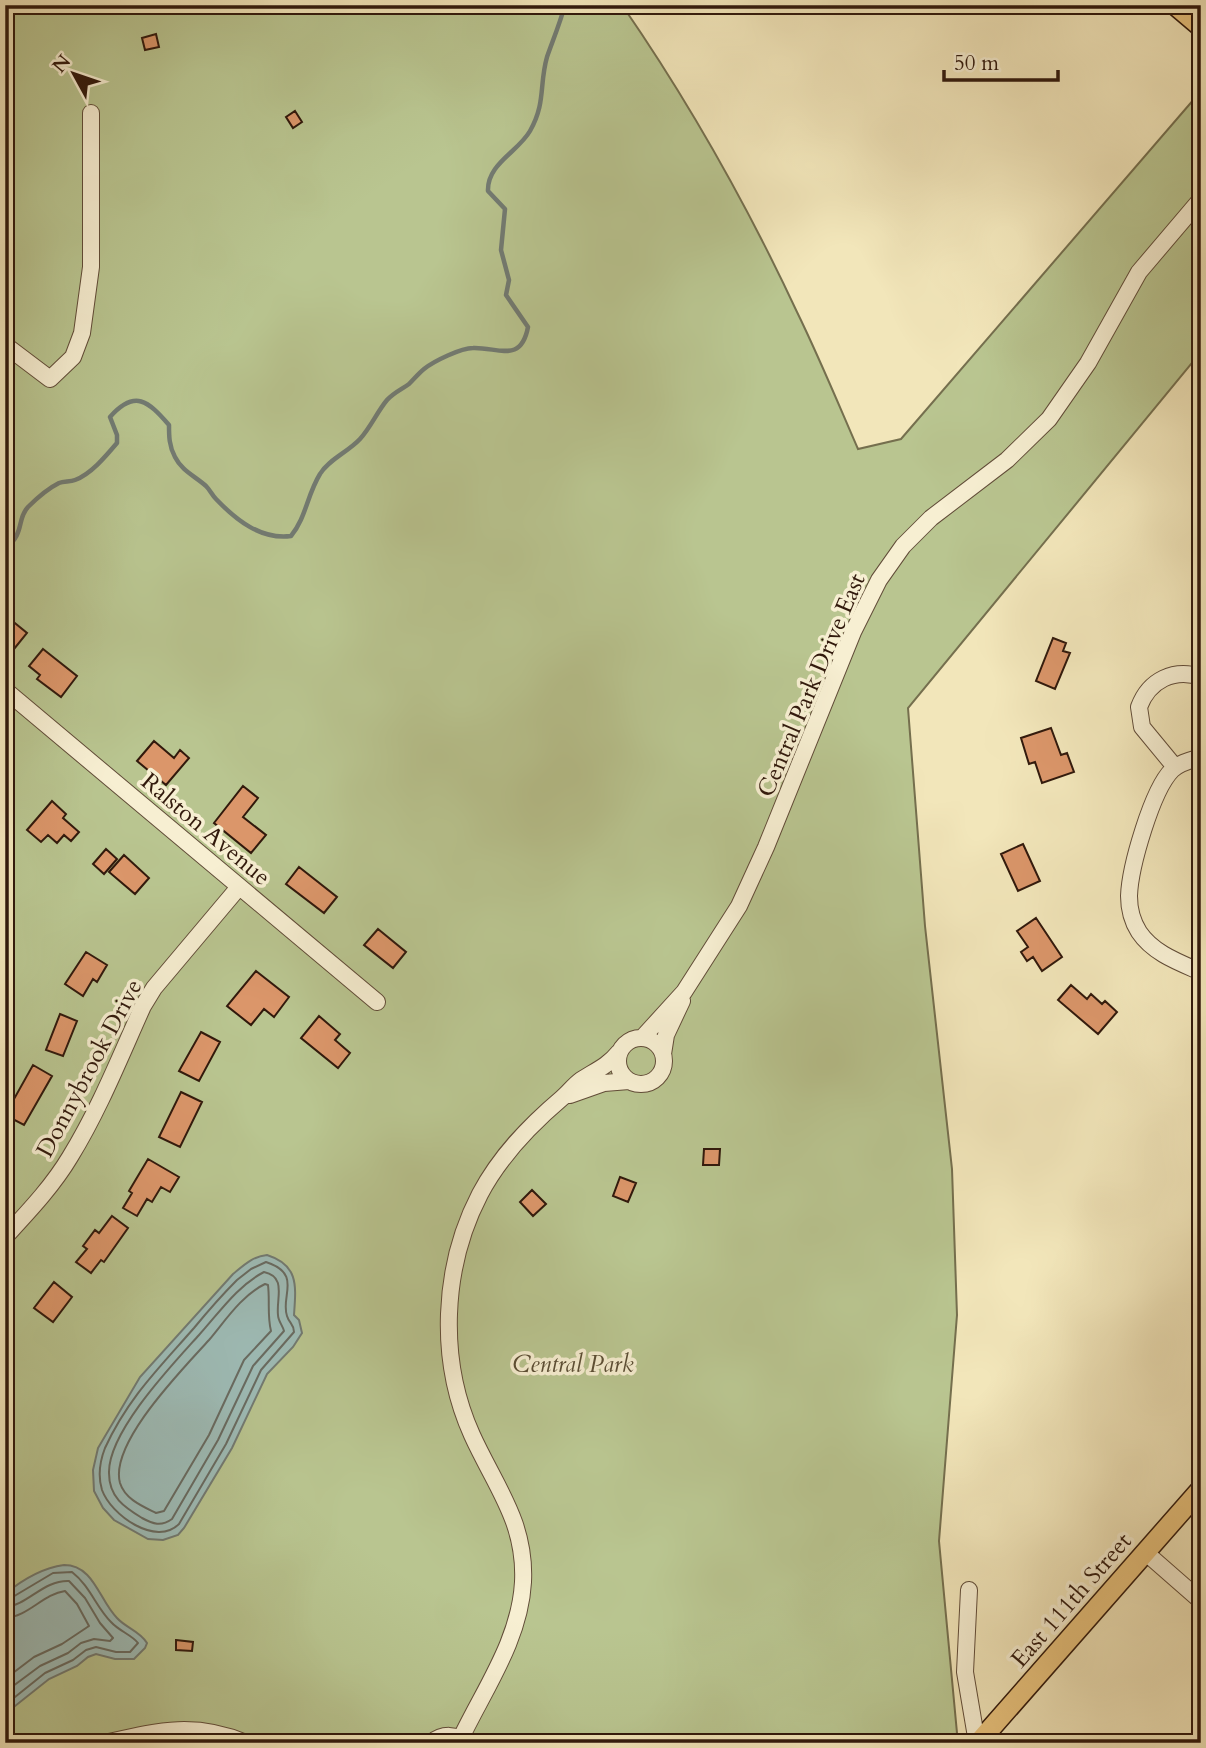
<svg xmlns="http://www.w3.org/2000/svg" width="1206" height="1748" font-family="Cardo,serif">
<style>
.green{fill:#b9c590;stroke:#756f4e;stroke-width:2}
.water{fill:#9ebdb8;stroke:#727b73;stroke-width:2}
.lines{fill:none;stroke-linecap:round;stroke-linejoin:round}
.shore{stroke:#686b62;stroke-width:2}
.stream{stroke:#727b73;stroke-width:4.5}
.building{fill:#db966a;stroke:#31190c;stroke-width:2}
.minor-casing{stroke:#614c38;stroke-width:18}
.major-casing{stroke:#31190c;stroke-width:22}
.minor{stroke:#f7efd2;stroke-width:16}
.major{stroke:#e9c37d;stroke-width:19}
.labels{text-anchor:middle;stroke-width:7;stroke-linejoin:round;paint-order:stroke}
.street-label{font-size:24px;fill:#31190c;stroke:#f7efd2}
.park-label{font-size:24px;font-style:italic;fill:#5a4d34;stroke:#f7efd2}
</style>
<rect width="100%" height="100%" fill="#f2e6ba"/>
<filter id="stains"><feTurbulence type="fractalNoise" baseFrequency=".00286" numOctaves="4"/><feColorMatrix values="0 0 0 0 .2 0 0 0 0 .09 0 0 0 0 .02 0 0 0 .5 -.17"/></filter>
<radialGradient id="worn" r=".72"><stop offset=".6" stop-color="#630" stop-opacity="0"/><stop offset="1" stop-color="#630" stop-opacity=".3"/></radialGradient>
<path class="green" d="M5,5H622C689,102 747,205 797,312C819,357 838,403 858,449L901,439L1201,91V352L908,708L925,926L952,1169L957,1315L939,1541L957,1733L948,1743H5Z"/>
<path class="water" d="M267,1255C299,1265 296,1286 294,1315L299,1320L302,1333L293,1347L267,1374L232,1448L184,1528L178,1535L163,1540L148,1539L114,1520L103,1508L94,1491L93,1470L98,1448L140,1377L233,1274C243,1266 253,1256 267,1255Z
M64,1565C94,1565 99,1600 117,1618C126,1628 140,1631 147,1643L145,1648L134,1659H115L96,1654L88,1657L77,1666L49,1679L5,1714V1594C22,1580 42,1568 64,1565Z"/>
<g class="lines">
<path class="shore" d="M266,1262C303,1274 280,1296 287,1316C289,1323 294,1324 294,1332L261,1370L226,1444L179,1524C156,1547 111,1515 102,1490C98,1477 100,1461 105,1448C128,1398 159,1368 194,1328C208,1311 222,1295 237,1280L251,1269Z
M264,1272C287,1277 276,1298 278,1315C278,1321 283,1326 284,1331L253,1366L218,1440L172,1519C161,1527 153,1524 142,1518C124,1507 109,1497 109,1473C108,1432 172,1365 199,1335C219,1313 237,1286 264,1272Z
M265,1284L268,1285C270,1301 267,1315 271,1331L244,1360L209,1435L164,1511L156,1513C142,1506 125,1499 120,1483C109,1443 184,1368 209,1340C225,1321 242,1295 265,1284Z
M5,1599L11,1598L53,1573L72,1572C90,1586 96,1607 111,1622C119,1631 132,1635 138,1643L130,1652H116L96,1647L86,1650L73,1660L45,1673L5,1705
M5,1607C27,1606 43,1580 69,1581L85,1598L100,1623L113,1638L110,1641L94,1639L81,1643L68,1653L40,1666L5,1692
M5,1618C28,1617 43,1594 65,1591L77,1604L89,1626L62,1644L34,1657L5,1679"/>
<path class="stream" d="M5,549C26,532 16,520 28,507C36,499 49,488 59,483C64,481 70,482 75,480C91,474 106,456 117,443V435L110,417C135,389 148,401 169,425C169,436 169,446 175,457C182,471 195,476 206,486C210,490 212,495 216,499C236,520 261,540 291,536C306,518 307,495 320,474C328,460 348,452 360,439C371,427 377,412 387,400C393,393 402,389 409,384C414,379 419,373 424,369C434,361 461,348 473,348C498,347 521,364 528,327L506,295L509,280L501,250L505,209L488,191C487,164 518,152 530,131C546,103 539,85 547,57C553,40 560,23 565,5"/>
</g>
<path class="building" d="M156,34L159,47L145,50L142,38Z
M295,111L302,122L293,128L286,117Z
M5,615L27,633L14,649L5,642Z
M1053,638L1066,643L1063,651L1070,653L1055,689L1036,681Z
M43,649L77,676L61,697L37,679L40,675L29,666Z
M1051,728L1061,755L1067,753L1074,772L1042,783L1035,762L1029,764L1021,738Z
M154,741L174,758L180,750L189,758L166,785L137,761Z
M243,786L258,798L243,817L266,835L251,853L214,823Z
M52,801L66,814L63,818L79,832L71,841L64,835L57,843L48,835L41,842L27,830Z
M1023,844L1040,881L1018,891L1001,854Z
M106,849L117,859L104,874L93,864Z
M124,855L149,878L135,894L109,872Z
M299,867L337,897L324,913L286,884Z
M1036,918L1062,957L1042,971L1033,957L1027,961L1021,952L1028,947L1017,931Z
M378,929L406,952L393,968L364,945Z
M86,952L107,965L97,982L93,979L83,996L65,984Z
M256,971L289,997L274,1017L264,1009L251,1025L227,1006Z
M1071,985L1087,999L1091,994L1102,1004L1105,1001L1117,1012L1098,1034L1058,1000Z
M60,1014L77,1021L63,1056L46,1050Z
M319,1016L340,1034L335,1040L350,1053L338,1068L301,1038Z
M201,1032L220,1042L199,1081L179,1071Z
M33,1065L52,1076L24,1125L5,1115Z
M181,1092L202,1102L180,1147L159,1137Z
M704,1149H720L719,1165H703Z
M148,1159L179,1177L170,1192L161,1187L152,1202L147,1199L137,1216L123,1208L132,1193L129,1191Z
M620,1177L636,1183L628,1202L613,1196Z
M532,1190L546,1204L533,1216L520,1202Z
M112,1216L128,1228L104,1262L101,1260L91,1273L76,1262L87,1249L83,1246L95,1230L99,1233Z
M54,1282L72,1297L53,1322L34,1308Z
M176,1640L193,1642L192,1651L176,1650Z"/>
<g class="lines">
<defs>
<path id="minor" d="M5,345L50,379L73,357L82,333L91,267V113
M5,690L377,1002
M1201,757C1191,760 1179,763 1172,770C1152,790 1130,867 1129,896C1129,908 1132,921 1139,932C1153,953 1178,962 1201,972
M1175,767L1142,727L1139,707C1149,680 1174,668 1201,677
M643,1037L684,992L739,906L766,847L853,632L879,580L903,546L931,518L1007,460L1049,419L1088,363L1139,272L1201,199
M618 1061a23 23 0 1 1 46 0a23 23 0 1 1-46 0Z
M663,1054L666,1035L682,1001
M570,1095L604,1083L629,1081
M5,1237C28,1212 52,1187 70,1157C99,1110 120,1057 143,1006L154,988L239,887
M1145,1552L1201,1601
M969,1590L965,1672L977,1743
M461,1738C485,1688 520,1639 523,1582C526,1522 495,1486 472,1435C438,1360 442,1267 480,1194C500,1156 529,1126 562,1098C568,1093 574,1085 581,1080C595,1071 608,1066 619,1052
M105,1743C157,1731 194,1721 246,1743
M431,1743C443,1733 456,1734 467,1743"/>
<path id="major" d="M1175,5L1201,27
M978,1743L1201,1489"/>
</defs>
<use href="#minor" class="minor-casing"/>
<use href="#major" class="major-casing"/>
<use href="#minor" class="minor"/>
<use href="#major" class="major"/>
</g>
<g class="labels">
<g class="street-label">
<text transform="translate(811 685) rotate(-67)" y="8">Central Park Drive East</text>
<text transform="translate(206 829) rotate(40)" y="8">Ralston Avenue</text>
<text transform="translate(89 1068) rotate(-62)" y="8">Donnybrook Drive</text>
<text transform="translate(1071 1600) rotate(-49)" y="8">East 111th Street</text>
</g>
<g class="park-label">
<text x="573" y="1372">Central Park</text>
</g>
</g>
<rect width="1206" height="1748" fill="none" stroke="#f2e6ba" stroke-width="28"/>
<rect x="7" y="7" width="1192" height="1734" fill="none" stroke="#31190c" stroke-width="3.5"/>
<rect x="14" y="14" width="1178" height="1720" fill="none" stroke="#31190c" stroke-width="2"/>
<g transform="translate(74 74) rotate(310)" stroke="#f7efd2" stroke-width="5" paint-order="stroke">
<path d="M0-5L12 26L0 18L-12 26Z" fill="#31190c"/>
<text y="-10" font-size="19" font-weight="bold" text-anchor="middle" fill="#31190c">N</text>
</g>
<path d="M944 70v10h114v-10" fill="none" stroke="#31190c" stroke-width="3.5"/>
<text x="954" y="70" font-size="21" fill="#31190c" stroke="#f7efd2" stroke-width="5" paint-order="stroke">50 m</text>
<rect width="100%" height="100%" filter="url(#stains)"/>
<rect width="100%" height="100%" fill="url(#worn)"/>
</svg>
